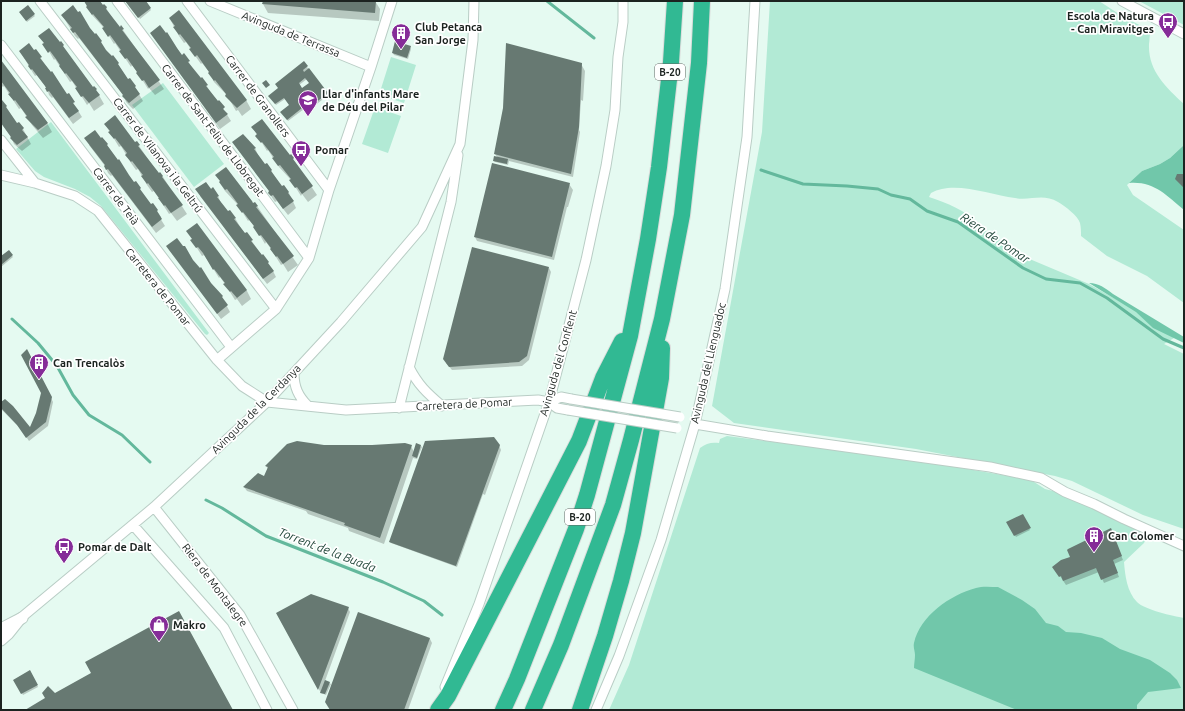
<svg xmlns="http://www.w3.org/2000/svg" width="1185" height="711" font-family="Ubuntu,sans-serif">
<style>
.green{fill:#b2ead5}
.forest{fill:#71c7aa}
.shadow{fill:#0003;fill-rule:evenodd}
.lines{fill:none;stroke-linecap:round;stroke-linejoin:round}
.stream{stroke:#63b89c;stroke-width:3}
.building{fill:#677972;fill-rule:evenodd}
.minor-casing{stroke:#b9cdc5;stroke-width:11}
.tertiary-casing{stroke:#b9cdc5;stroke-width:13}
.motorway-casing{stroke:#dbdcdb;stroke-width:18}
.minor{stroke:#fff;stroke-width:9}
.tertiary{stroke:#fff;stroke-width:11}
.motorway{stroke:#31b993;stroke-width:16}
.minor-bridge-casing{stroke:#b9cdc5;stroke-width:11;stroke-linecap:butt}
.minor-bridge{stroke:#fff;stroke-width:9}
.labels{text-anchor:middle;stroke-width:3.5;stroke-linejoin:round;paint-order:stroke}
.shield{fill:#fff;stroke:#606563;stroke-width:1}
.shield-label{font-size:10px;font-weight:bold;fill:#1c2320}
.poi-label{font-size:11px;font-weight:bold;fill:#1c2320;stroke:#fff;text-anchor:start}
.street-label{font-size:11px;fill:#1c2320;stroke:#fff}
.water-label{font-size:12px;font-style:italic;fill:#204639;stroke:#fff}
</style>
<rect width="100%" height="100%" fill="#e5faf1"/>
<path class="green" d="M770,1H1099L1122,16L1151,31C1149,36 1150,39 1149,44C1148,71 1166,87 1184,104V145L1170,158L1160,164L1142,171L1127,185L1133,195L1184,230V303L1147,276L1107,256L1081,236C1081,232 1081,227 1080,223C1078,216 1065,206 1058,202C1043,193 1030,201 1015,198C990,195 954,180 931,193L929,197C946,203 967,210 979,225L978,226L1032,260L1089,284L1179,335L1164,344L1184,354V529L1143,515L1072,481L1055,476L916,449L734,423L712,406L762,132Z
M1139,1H1184V25Z
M391,57L416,65L404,103L379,95Z
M163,83L224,164L194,187L132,105Z
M375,107L401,116L388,153L362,144Z
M51,122L209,333L207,335L205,334L101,206L90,197L75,189L44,177L35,171L16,149Z
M727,436L910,459L1031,480L1045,489L1057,492L1147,530L1148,535L1144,543L1124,562C1125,575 1127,592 1137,602C1145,610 1173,616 1184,618V710H609L629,665L700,448C706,443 712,442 719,443L720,439Z"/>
<path class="forest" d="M1184,145V210C1166,195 1154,181 1129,183L1142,171L1160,164L1170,158Z
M1089,283C1099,283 1105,288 1113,294L1184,337V343L1153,328L1136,312Z
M998,587L1022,600L1035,609L1046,623L1058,626L1066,632L1081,633L1102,638L1120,649L1150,660L1170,673L1177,680L1181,688L1148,692L1137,705V710H1017L914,668C914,664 915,659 915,655C915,651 913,647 914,643C920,616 950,595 976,588C982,586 991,587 998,587Z"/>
<path class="shadow" d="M84,1H99L103,6L106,8L119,28L121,27L123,30L164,89L155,95L149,88L148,89L138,73L132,65L131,67L115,43L114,44L104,28L92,15Z
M126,1H144L151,10L140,19Z
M264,1H375L380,9L379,21L268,13L263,4Z
M21,14L34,15L35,16L27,22Z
M62,15L95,36L96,35L104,49L111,58L113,57L128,80L130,79L143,101L133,109L126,102L124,96L79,38L78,39L75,36Z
M170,19L246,100L251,109L242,116L238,110L236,111L227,95L214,82L210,73L202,63L201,64L196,57L186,42L184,43L179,36Z
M151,33L166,34L167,33L182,56L184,55L200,80L202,79L218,103L219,102L231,121L220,129Z
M40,36L68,54L93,88L94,87L96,90L104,104L94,111L89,103L87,105L72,81L70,82L55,59L54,60Z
M410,47L411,49L408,59L394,55L393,53Z
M35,50L67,96L68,95L82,117L73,124L53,97L52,98L49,95L47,88L37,75L35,76L33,73L20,51L34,52Z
M1,62L47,123L52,132L43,138L32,125L21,108L19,109L15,103L4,86L3,87L1,85Z
M304,63L328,95L307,112L304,109L288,121L283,114L290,105L285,99L276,105L269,96L279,89ZM307,79L310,83L302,89L299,85Z
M581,64L585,71L583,101L581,100L579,130L580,132L573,177L509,161L508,165L495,162L494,161L497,157L495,154L504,108Z
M1,102L6,107L17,124L23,129L31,144L22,151L14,144L11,137L1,123Z
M105,124L135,144L137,143L159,175L160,174L163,177L187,214L177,221L171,213L169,214L154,191L152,192L147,185L138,169L136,170L131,163L121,146L119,147Z
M253,128L290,157L291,156L317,195L308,202L302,194L301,196L291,180L279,167L268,150L267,151Z
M102,138L134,184L136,182L143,196L157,211L161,217L160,218L165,226L156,233L112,175L111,176L108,173L105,166L89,145Z
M237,148H255L258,155L265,165L267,164L282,188L284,186L289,193L296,208L288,215L277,201L275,202L269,193L270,192Z
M206,183L218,196L221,203L228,212L235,218L245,235L246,233L273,271L276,277L267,284L200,196Z
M220,183L257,206L298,265L288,272L283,264L281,265L271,249L266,242L265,244L255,227L249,220L248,221L238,205L225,191Z
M569,184L573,190L568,207H567L554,260L477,241L475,237Z
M196,224L247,291L251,299L242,306L237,299L235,300L225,284L220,277L219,278L209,262L204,255L202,256L192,240Z
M167,246L193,261L222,297L230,312L221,319Z
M8,251L13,257L1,267V257Z
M549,268L551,272L529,360L522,366L452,370L446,363Z
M29,354L53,402L48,426L29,441L21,429L1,409V403L30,429L37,413L42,393Z
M499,445L501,450L485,495L483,494L457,567L391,543L390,542Z
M325,446H411L414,452L421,446L422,447L417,459L413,458L384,544L349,531L348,528L308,514L306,511L247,491L244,487L265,477L268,469L266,466Z
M1022,516L1030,530L1016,537L1007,522Z
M1112,533L1123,560L1114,564L1119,577L1104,583L1099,572L1066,585L1054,567Z
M348,608L350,612L325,681L331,684L326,695L321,693L277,614Z
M359,613L430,639L432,643L408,710H331Z
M30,671L38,687L23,695L14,680Z"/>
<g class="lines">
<path class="stream" d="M547,1L594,38
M761,170L803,184L847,186L878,189L891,195L910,199L927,211L958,222L1023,268L1046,279L1080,283L1107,298L1163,339L1184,348
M12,319L38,343L57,366L73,395L89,415L122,435L150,462
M206,500L222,508L266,536L383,582L424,601L442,615"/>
</g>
<path class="building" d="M84,1H100L103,5L104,4L107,7L106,9L120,27L121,25L124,29L122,30L160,80L149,88L144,80L142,81L136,73L137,72L127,58L125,59L119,51L121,50L110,35L108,37L102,28L104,27L93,14L92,15L86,7L87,6Z
M125,1H146L151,8L138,18Z
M263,1H376L375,13L262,4Z
M28,5L35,14L26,21L19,12Z
M73,5L78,12L80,11L90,28L95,34L96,33L102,41L101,42L106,50L112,56L113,55L119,63L118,64L128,79L130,78L136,86L135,87L140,94L129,103L122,96L123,95L120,91L75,32L73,33L70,29L72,28L61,15Z
M179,10L247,100L237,108L225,96L226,94L215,80L214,81L208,73L209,72L197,55L195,57L189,49L191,48L180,34L179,35L173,27L175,26L169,18Z
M160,25L166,33L167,32L177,48L182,55L184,53L190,61L188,62L201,78L202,77L208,85L206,86L218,101L219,100L225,107L223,109L228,114L216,123L150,33Z
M49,28L60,42L61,41L64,45L63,46L93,87L94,86L97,89L96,90L100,95L89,103L83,96L81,97L75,88L77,87L66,73L65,74L59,66L60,65L56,59L50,51L48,53L42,44L44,43L38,36Z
M395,41L411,46L407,58L392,53Z
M29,43L34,50L36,49L42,57L40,58L51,72L52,71L63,88L67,94L69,93L75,102L73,103L79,111L69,118L49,91L47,92L45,88H46L45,86L32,69L31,70L28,66L29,65L19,51Z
M506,43L582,63L579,127L571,174L494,154L503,108Z
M1,60L48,123L38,130L25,117L27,116L15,100L14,101L8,94L10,93L1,81Z
M304,61L308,66L303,70L304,72L309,68L328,93L305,111L302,108L287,120L280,112L289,105L284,98L275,104L268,96L278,88L275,84ZM305,78L309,83L302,88L299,83Z
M266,80L270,85L266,88L262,83Z
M1,100H2L7,106L6,107L17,123L19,122L24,128L22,130L28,137L17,145L10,138L11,137L1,123Z
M115,115L135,142L137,141L140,145L138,146L159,173L160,172L163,176L162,177L183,205L171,213L165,205L164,206L158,198H159L148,183L147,184L141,176L143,175L132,161L131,162L125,155L127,153L115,138L114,139L108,132L110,131L104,124Z
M262,119L290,155L291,154L294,158L293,159L313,186L302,194L297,187L295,188L289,180L291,179L280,165L278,166L272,158L274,157L262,142L261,143L255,136L257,134L251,127Z
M95,130L101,138L102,137L108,144L107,145L118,160L119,159L129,175L134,182L136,181L141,188L140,189L151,204L153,203L158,210L157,211L162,219L152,227L108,169L106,170L104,166L105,165L84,138Z
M243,134L256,148L254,149L265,164L267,163L272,170L271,171L282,186L284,185L289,192L288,193L294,201L283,209L273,195L271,196L268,193L269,191L232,142Z
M494,156L508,159L507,164L493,161Z
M492,163L570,183L552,257L474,237Z
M226,167L252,201L253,203L255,202L258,206L256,207L294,256L283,264L277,256L276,257L270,249L271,248L261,235L259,236L253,227L254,226L243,212L242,213L236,205L238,204L227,189L225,190L219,182L220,181L215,175Z
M1177,174H1184V188L1175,179Z
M206,182L211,189L213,187L219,196L217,197L228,211L230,210L236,218L234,219L245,233L247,232L253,240L251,241L262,255L263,254L269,262L268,263L274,271L263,279L195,189Z
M197,223L247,290L237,298L231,291L230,292L223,284L225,283L214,269L213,270L203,253L198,247L196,248L190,240L192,239L186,231Z
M177,238L183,246H185L193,260L200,268L201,267L211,283L223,296L222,297L228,305L217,314L166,246Z
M472,247L549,267L527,356L519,362L449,367L443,359Z
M9,250L13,255L1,265V256Z
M27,349L52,397L46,422L26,438L17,425L1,408V402L5,399L13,406L30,427L36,413L41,393L21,355Z
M494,437L500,445L456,566L389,542L425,441Z
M297,441L324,445H372L405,443L412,445L380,538L344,525L345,523L243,487L258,473L264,476L268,467L265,466L287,444Z
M416,443L421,445L417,458L412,456Z
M1023,514L1031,528L1014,536L1006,522Z
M1111,528L1122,556L1113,560L1118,573L1101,580L1096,568L1063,581L1061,576L1059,577L1052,567L1061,560L1070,557L1067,550L1068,549Z
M311,594L349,607L318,690L276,613Z
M179,611L233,710H25L45,698L42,693L48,686L55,693L91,673L85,662Z
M358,612L430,638L404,710H330L325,702Z
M30,670L38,685L21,694L13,680Z
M325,680L330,682L325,694L320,693Z"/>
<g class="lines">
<defs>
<path id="minor" d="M40,1L276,309
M117,1L309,258
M187,1L329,190
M210,1L371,67
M1122,1L1184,34
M1,45L231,347
M1,140L35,183
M1,175L35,183L75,196L98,211L217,360L242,386L267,402L346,410L538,400L549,402L557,408L568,410
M217,360L276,309L309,258L329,190L371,67L392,1
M409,367C418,385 427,393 442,406
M294,373C294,387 298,396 308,406
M549,402L561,397L571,399
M399,408L451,202L458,155
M695,424L767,436L990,467L1041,478L1065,492L1094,504L1124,519L1184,546
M154,507L240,615L293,710
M133,525L224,628L267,710
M16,622L154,507L267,402L341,322L422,227L460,144L473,40L474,1
M1,641L9,634L21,619
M445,687L479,604L549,402L586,260L606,166L615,110L618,57L623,22V1
M596,710L619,656L661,540L695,424L725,289L747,137L755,1"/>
<path id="tertiary" d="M1,629L22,618"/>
<path id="motorway" d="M438,710L448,696L579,441L603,378L622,341
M503,710L517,679L576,529L587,495L630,336L648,239L659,167L671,62L675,1
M533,710L561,645L613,505L631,440L662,319L682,215L699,63L702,1
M580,710L605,636L621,581L633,533L661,378L662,348"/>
</defs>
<use href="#minor" class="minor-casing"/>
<use href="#tertiary" class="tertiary-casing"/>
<use href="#motorway" class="motorway-casing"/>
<use href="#minor" class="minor"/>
<use href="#tertiary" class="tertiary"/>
<use href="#motorway" class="motorway"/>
<defs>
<path id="minor-bridge" d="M571,399L680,417
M568,410L677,428"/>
</defs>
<use href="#minor-bridge" class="minor-bridge-casing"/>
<use href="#minor-bridge" class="minor-bridge"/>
</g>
<defs>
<symbol id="bus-pin" viewBox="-11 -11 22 30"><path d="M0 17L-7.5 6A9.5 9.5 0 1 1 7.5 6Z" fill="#852c98" stroke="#fff"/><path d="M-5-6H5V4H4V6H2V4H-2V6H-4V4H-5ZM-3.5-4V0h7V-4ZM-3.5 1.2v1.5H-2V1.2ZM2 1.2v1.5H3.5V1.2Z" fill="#fff"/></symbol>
<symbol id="building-pin" viewBox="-11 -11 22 30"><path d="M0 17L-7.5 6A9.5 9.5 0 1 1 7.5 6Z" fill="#852c98" stroke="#fff"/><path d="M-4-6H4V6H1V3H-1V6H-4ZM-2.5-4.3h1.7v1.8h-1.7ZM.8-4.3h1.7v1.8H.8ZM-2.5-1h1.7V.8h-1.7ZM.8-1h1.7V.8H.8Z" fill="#fff"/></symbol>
<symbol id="school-pin" viewBox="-11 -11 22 30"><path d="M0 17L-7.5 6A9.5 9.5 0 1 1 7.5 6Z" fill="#852c98" stroke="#fff"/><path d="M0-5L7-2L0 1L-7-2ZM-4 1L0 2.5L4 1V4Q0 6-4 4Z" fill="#fff"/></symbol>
<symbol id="shop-pin" viewBox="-11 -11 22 30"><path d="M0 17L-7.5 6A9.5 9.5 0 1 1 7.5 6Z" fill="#852c98" stroke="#fff"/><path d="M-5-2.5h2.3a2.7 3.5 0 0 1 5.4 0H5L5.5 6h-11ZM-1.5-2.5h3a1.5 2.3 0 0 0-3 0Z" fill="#fff"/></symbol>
</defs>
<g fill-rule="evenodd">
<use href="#bus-pin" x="1157" y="11" width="22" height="30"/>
<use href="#building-pin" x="390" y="22" width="22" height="30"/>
<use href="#school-pin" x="297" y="89" width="22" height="30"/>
<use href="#bus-pin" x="290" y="139" width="22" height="30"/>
<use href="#building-pin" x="28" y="352" width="22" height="30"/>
<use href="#building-pin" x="1083" y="525" width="22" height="30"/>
<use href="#bus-pin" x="53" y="536" width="22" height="30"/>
<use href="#shop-pin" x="148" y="614" width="22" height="30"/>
</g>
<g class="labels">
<g class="shield">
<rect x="655" y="64" width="30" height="16" rx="3"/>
<rect x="565" y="509" width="30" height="16" rx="3"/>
</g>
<g class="shield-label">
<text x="670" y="76">B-20</text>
<text x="580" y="521">B-20</text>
</g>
<g class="poi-label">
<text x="1154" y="20" text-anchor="end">Escola de Natura<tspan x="1154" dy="13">- Can Miravitges</tspan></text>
<text x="415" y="31">Club Petanca<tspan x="415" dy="13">San Jorge</tspan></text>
<text x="322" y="98">Llar d'infants Mare<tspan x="322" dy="13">de Déu del Pilar</tspan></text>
<text x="315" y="154">Pomar</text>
<text x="53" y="367">Can Trencalòs</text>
<text x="1108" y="540">Can Colomer</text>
<text x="78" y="551">Pomar de Dalt</text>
<text x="173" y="629">Makro</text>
</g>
<g class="street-label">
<text transform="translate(291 34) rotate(22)" y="4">Avinguda de Terrassa</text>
<text transform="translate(258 96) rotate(53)" y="4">Carrer de Granollers</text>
<text transform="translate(213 130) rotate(53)" y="4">Carrer de Sant Feliu de Llobregat</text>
<text transform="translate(158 155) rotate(53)" y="4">Carrer de Vilanova i la Geltrú</text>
<text transform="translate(116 196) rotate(53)" y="4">Carrer de Teià</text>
<text transform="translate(158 287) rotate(51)" y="4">Carretera de Pomar</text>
<text transform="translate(558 363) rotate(-74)" y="4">Avinguda del Conflent</text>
<text transform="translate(708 363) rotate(-77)" y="4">Avinguda del Llenguadoc</text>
<text transform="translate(464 404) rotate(-3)" y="4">Carretera de Pomar</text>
<text transform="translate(256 409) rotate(-45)" y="4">Avinguda de la Cerdanya</text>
<text transform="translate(215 585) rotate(53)" y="4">Riera de Montalegre</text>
</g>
<g class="water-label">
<text transform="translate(995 238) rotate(34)" y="4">Riera de Pomar</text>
<text transform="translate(327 550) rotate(21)" y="4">Torrent de la Buada</text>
</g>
</g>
<rect width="1185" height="711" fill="none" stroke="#1c2320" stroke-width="4"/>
</svg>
